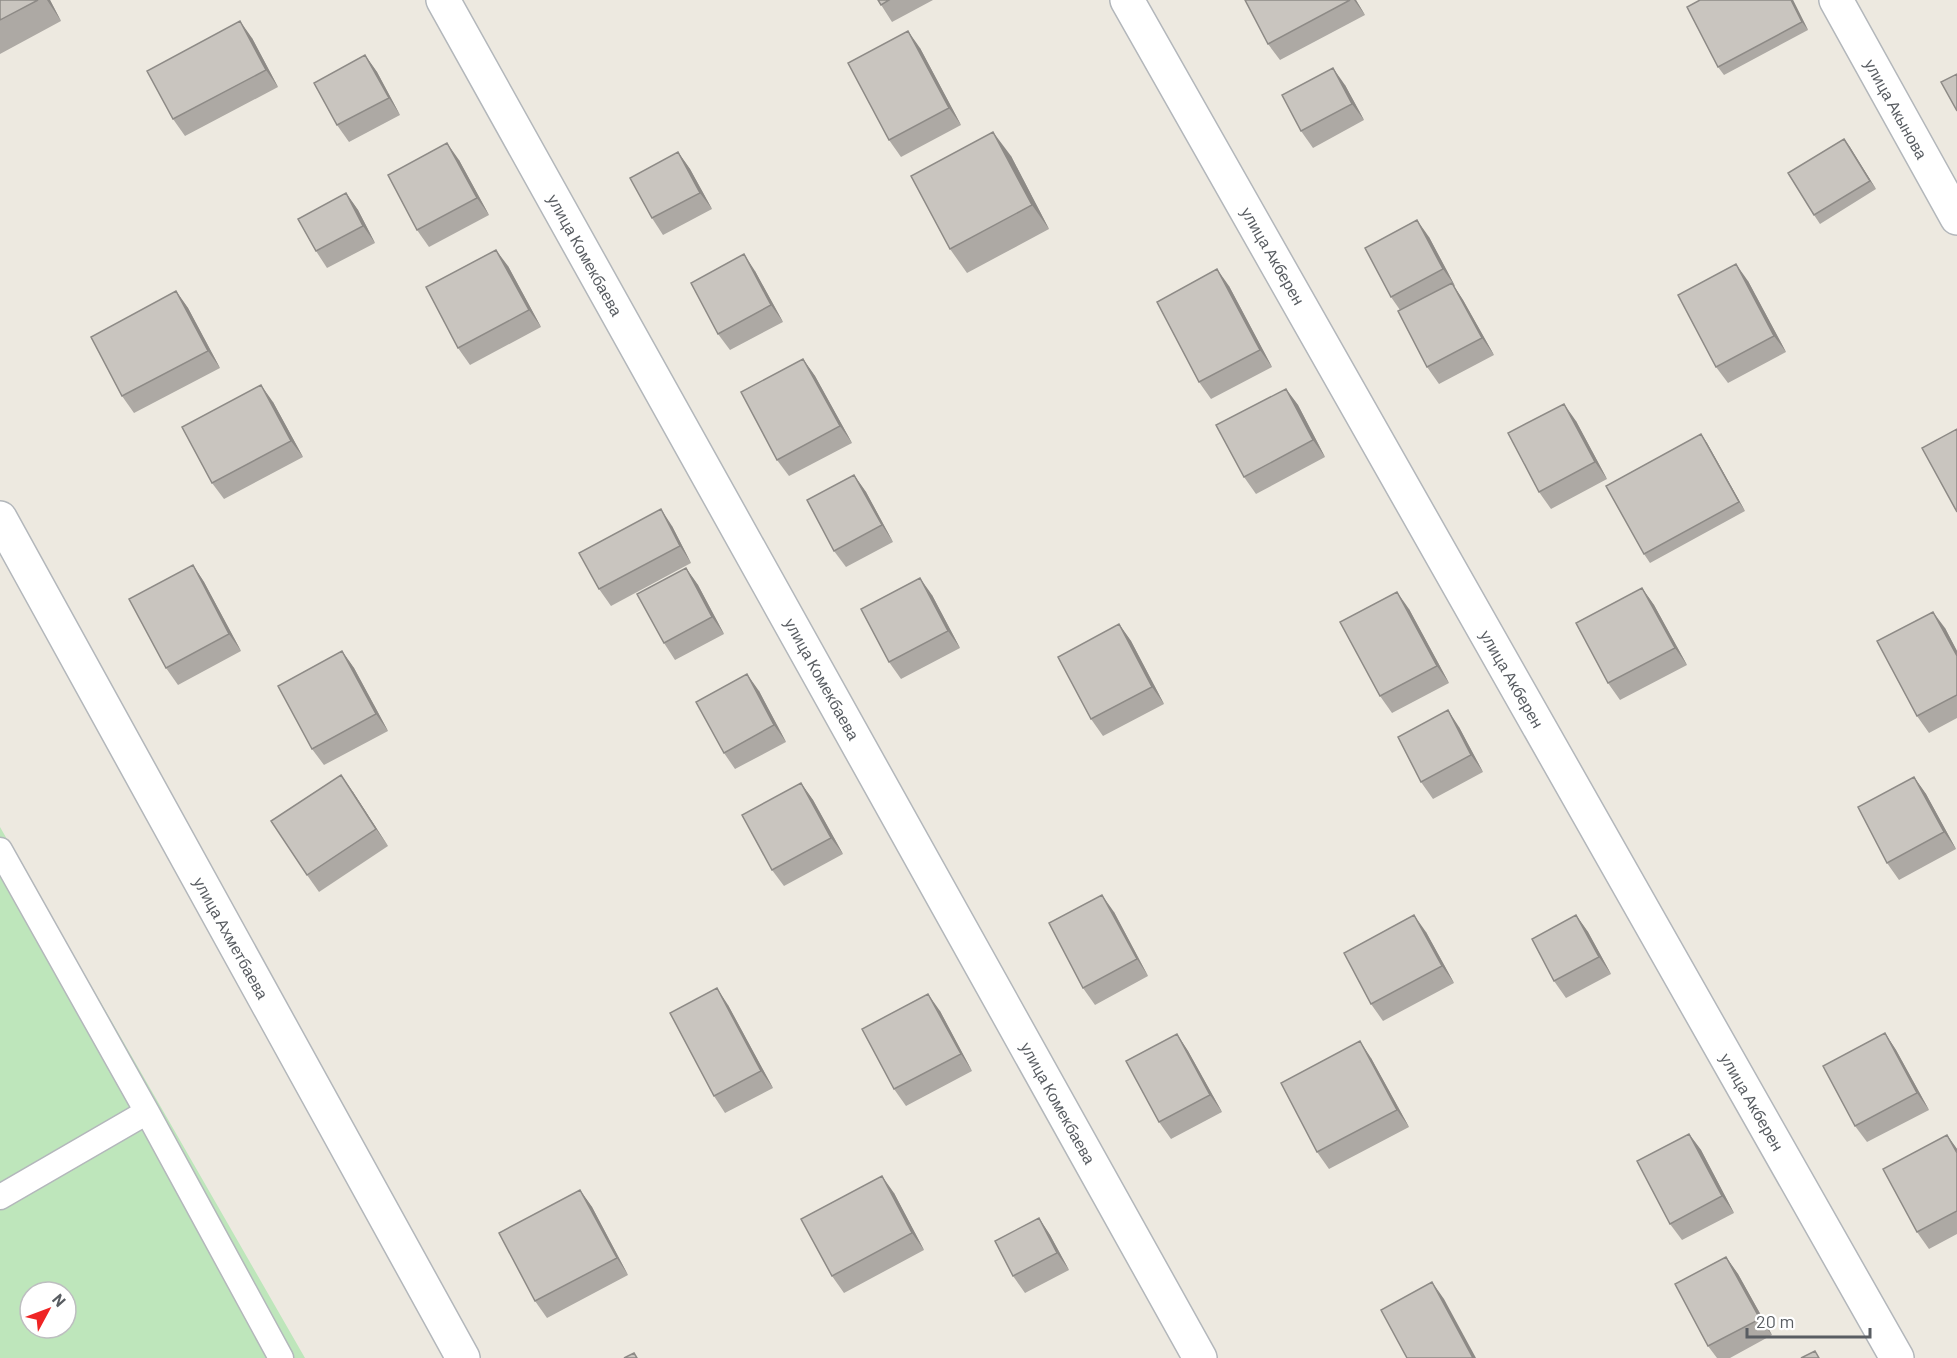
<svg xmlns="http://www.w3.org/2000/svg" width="1957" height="1358" font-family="Barlow,sans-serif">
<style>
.green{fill:#bee6bb;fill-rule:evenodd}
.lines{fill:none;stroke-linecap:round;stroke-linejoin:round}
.service-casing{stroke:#b3b7bb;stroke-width:27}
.minor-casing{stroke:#b3b7bb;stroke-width:36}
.service{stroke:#fff;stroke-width:24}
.minor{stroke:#fff;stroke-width:33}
.wall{fill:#ada9a4}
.shaded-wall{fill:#8d8a86}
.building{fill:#c9c5bf;stroke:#8d8a86;stroke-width:1.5}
.labels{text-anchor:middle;stroke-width:4.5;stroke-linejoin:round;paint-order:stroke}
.street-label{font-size:16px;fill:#595d62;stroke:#fff}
</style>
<rect width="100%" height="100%" fill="#ede9e0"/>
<path class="green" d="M0,827L305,1358H0ZM30,1292H66V1328H30Z"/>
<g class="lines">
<defs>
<path id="service" d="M0,850L147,1112L281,1358
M0,1197L147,1112"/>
<path id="minor" d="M443,0L1200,1358
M1127,0L1897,1358
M1836,0L1957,218
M0,518L463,1358"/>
</defs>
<use href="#service" class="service-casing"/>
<use href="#minor" class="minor-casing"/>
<use href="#service" class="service"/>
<use href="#minor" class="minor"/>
</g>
<path class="wall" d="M0,0H50L61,21L0,54Z
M878,0H933L892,22Z
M1245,0H1356L1365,15L1280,60L1268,44Z
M1793,0L1808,30L1724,75L1718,67Z
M252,38L278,87L185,136L173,119Z
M920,48L961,125L901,157L889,140Z
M365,55L377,72L400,115L349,142L337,125Z
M1345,85L1364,120L1313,148L1301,131Z
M1844,139L1876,189L1820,224L1814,215Z
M678,152L690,169L712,209L663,235L652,218Z
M1011,156L1049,229L967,273L950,249Z
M459,160L489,215L429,247L417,230Z
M346,193L358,210L375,243L327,268L316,251Z
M1429,237L1455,286H1454L1463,300L1494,355L1439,384L1427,367L1400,310L1391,297Z
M508,266L541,327L470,365L458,348Z
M755,271L783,322L730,350L718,334Z
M1748,281L1786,352L1728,383L1716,367Z
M1229,286L1272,367L1211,399L1199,382Z
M176,291L188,308L220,368L134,413L122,396Z
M803,359L815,376L852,443L789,476L777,460Z
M1286,389L1298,405L1325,457L1256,494L1244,477Z
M273,402L303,457L224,499L212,483Z
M1576,421L1607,479L1551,509L1539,492Z
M1701,434L1707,443L1745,511L1650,563L1644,554Z
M854,475L866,492L893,542L846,567L834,551Z
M672,526L691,563L611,606L599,589Z
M193,565L204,582L241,651L178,685L166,668Z
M686,568L698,585L724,634L675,660L664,643Z
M1642,588L1654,605L1687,665L1620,700L1608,683Z
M932,595L960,648L901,679L889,662Z
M1409,609L1449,683L1392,713L1380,696Z
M1119,624L1131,641L1164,704L1103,736L1091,719Z
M1945,628L1957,651V718L1929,733L1917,716Z
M342,651L354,668L388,731L324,765L312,749Z
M759,691L786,742L735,769L724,753Z
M1459,727L1483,772L1433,799L1421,782Z
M1914,777L1926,794L1956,849L1899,880L1887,863Z
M801,783L813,800L843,854L784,886L772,870Z
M353,792L388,846L319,892L307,875Z
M1114,912L1148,976L1095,1005L1083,988Z
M1576,915L1588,932L1611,974L1566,998L1554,981Z
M1426,932L1454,983L1383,1021L1371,1004Z
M728,1005L773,1088L725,1113L714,1096Z
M940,1011L972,1071L906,1106L894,1089Z
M1885,1033L1896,1050L1929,1110L1867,1142L1855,1126Z
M1177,1034L1188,1051L1222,1112L1171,1139L1159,1122Z
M1371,1058L1409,1127L1329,1169L1317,1152Z
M1689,1134L1701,1150L1734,1213L1682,1240L1670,1224Z
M1947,1135L1957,1149V1234L1929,1249L1917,1232Z
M580,1190L592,1207L628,1275L547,1318L535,1301Z
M894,1193L924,1250L844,1293L832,1276Z
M1039,1218L1050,1235L1069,1270L1025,1293L1013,1276Z
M1726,1257L1738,1274L1772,1335L1730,1358H1717L1708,1346Z"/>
<path class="shaded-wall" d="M47,0H50L61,21Z
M1354,0H1356L1365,15Z
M1791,0H1793L1808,30L1802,22Z
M240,21L252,38L278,87L266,70Z
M908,31L920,48L961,125L949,108Z
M365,55L377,72L400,115L389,98Z
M1333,68L1345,85L1364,120L1352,104Z
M993,132L1011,156L1049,229L1032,205Z
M1844,139L1850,147L1876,189L1870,181Z
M447,143L459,160L489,215L477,198Z
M678,152L690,169L712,209L700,193Z
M346,193L358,210L375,243L363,226Z
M1417,220L1429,237L1455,286L1443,269Z
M496,250L508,266L541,327L529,310Z
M744,254L755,271L783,322L771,305Z
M1736,264L1748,281L1786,352L1774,336Z
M1217,269L1229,286L1272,367L1260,350Z
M1452,283L1463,300L1494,355L1482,338Z
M176,291L188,308L220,368L208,351Z
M803,359L815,376L852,443L840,426Z
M261,385L273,402L303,457L291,441Z
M1286,389L1298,405L1325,457L1313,440Z
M1564,404L1576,421L1607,479L1595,462Z
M1701,434L1707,443L1745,511L1739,502Z
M854,475L866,492L893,542L882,525Z
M661,509L672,526L691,563L680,546Z
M193,565L204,582L241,651L229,634Z
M686,568L698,585L724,634L712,617Z
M920,578L932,595L960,648L948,631Z
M1642,588L1654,605L1687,665L1675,648Z
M1397,592L1409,609L1449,683L1437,666Z
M1933,612L1945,628L1957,651V656Z
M1119,624L1131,641L1164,704L1152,687Z
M342,651L354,668L388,731L376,714Z
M747,674L759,691L786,742L774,725Z
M1448,710L1459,727L1483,772L1471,755Z
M341,775L353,792L388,846L376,829Z
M1914,777L1926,794L1956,849L1944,832Z
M801,783L813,800L843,854L831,838Z
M1102,895L1114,912L1148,976L1137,959Z
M1414,915L1426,932L1454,983L1442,966Z
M1576,915L1588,932L1611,974L1599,957Z
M717,988L728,1005L773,1088L761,1071Z
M928,994L940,1011L972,1071L961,1054Z
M1885,1033L1896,1050L1929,1110L1917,1093Z
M1177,1034L1188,1051L1222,1112L1210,1095Z
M1360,1041L1371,1058L1409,1127L1397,1110Z
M1689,1134L1701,1150L1734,1213L1722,1196Z
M1947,1135L1957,1149V1153Z
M882,1176L894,1193L924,1250L912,1233Z
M580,1190L592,1207L628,1275L617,1258Z
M1039,1218L1050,1235L1069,1270L1057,1253Z
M1726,1257L1738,1274L1772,1335L1760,1319Z
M1432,1282L1444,1299L1476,1358H1473Z"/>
<path class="building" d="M0,0H38L0,20Z
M878,0H889L881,5Z
M1245,0H1350L1268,44Z
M1700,0H1791L1802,22L1718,67L1687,7Z
M240,21L266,70L173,119L147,71Z
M908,31L949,108L889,140L848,63Z
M365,55L389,98L337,125L314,83Z
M1333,68L1352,104L1301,131L1282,95Z
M1957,74V111L1941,82Z
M993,132L1032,205L950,249L911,176Z
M1844,139L1870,181L1814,215L1788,173Z
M447,143L477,198L417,230L388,175Z
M678,152L700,193L652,218L630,178Z
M346,193L363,226L316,251L298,219Z
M1417,220L1443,269L1391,297L1365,248Z
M496,250L529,310L458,348L426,287Z
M744,254L771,305L718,334L691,283Z
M1736,264L1774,336L1716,367L1678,295Z
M1217,269L1260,350L1199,382L1157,302Z
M1452,283L1482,338L1427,367L1398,311Z
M176,291L208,351L122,396L91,337Z
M803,359L840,426L777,460L741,392Z
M261,385L291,441L212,483L182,427Z
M1286,389L1313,440L1244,477L1216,425Z
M1564,404L1595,462L1539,492L1508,433Z
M1957,429V512L1922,448Z
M1701,434L1739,502L1644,554L1606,486Z
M854,475L882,525L834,551L807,500Z
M661,509L680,546L599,589L579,553Z
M193,565L229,634L166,668L129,599Z
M686,568L712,617L664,643L637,594Z
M920,578L948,631L889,662L861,609Z
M1642,588L1675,648L1608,683L1576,623Z
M1397,592L1437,666L1380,696L1340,622Z
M1933,612L1957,656V695L1917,716L1877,641Z
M1119,624L1152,687L1091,719L1058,657Z
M342,651L376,714L312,749L278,686Z
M747,674L774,725L724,753L696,702Z
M1448,710L1471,755L1421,782L1398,737Z
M341,775L376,829L307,875L271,821Z
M1914,777L1944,832L1887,863L1858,807Z
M801,783L831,838L772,870L742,815Z
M1102,895L1137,959L1083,988L1049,923Z
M1414,915L1442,966L1371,1004L1344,953Z
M1576,915L1599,957L1554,981L1532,939Z
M717,988L761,1071L714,1096L670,1013Z
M928,994L961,1054L894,1089L862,1029Z
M1885,1033L1917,1093L1855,1126L1823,1066Z
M1177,1034L1210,1095L1159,1122L1126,1061Z
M1360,1041L1397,1110L1317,1152L1281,1083Z
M1689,1134L1722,1196L1670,1224L1637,1161Z
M1947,1135L1957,1153V1211L1917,1232L1883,1169Z
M882,1176L912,1233L832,1276L801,1219Z
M580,1190L617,1258L535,1301L499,1233Z
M1039,1218L1057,1253L1013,1276L995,1241Z
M1726,1257L1760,1319L1708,1346L1675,1284Z
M1432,1282L1473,1358H1407L1381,1310Z
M1815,1351L1819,1358H1801Z
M634,1353L637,1358H624Z"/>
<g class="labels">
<g class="street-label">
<text transform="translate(1896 109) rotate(61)" y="6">улица Акынова</text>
<text transform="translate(585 255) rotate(61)" y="6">улица Комекбаева</text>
<text transform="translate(1273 256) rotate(60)" y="6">улица Акберен</text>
<text transform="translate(822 679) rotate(61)" y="6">улица Комекбаева</text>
<text transform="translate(1512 679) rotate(60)" y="6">улица Акберен</text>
<text transform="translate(231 938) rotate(61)" y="6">улица Ахметбаева</text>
<text transform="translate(1752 1102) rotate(60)" y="6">улица Акберен</text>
<text transform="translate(1058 1103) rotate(61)" y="6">улица Комекбаева</text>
</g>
</g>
<g transform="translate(48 1310) rotate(49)"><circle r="28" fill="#ffffff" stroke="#bdbec0" stroke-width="1.5"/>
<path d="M0-4.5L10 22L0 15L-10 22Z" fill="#ef2424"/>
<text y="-9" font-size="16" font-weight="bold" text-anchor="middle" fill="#595d62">N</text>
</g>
<path d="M1747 1328v9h123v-9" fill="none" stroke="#595d62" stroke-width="3"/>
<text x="1756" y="1328" font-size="18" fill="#595d62" stroke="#ffffff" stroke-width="4.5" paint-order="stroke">20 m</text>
</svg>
